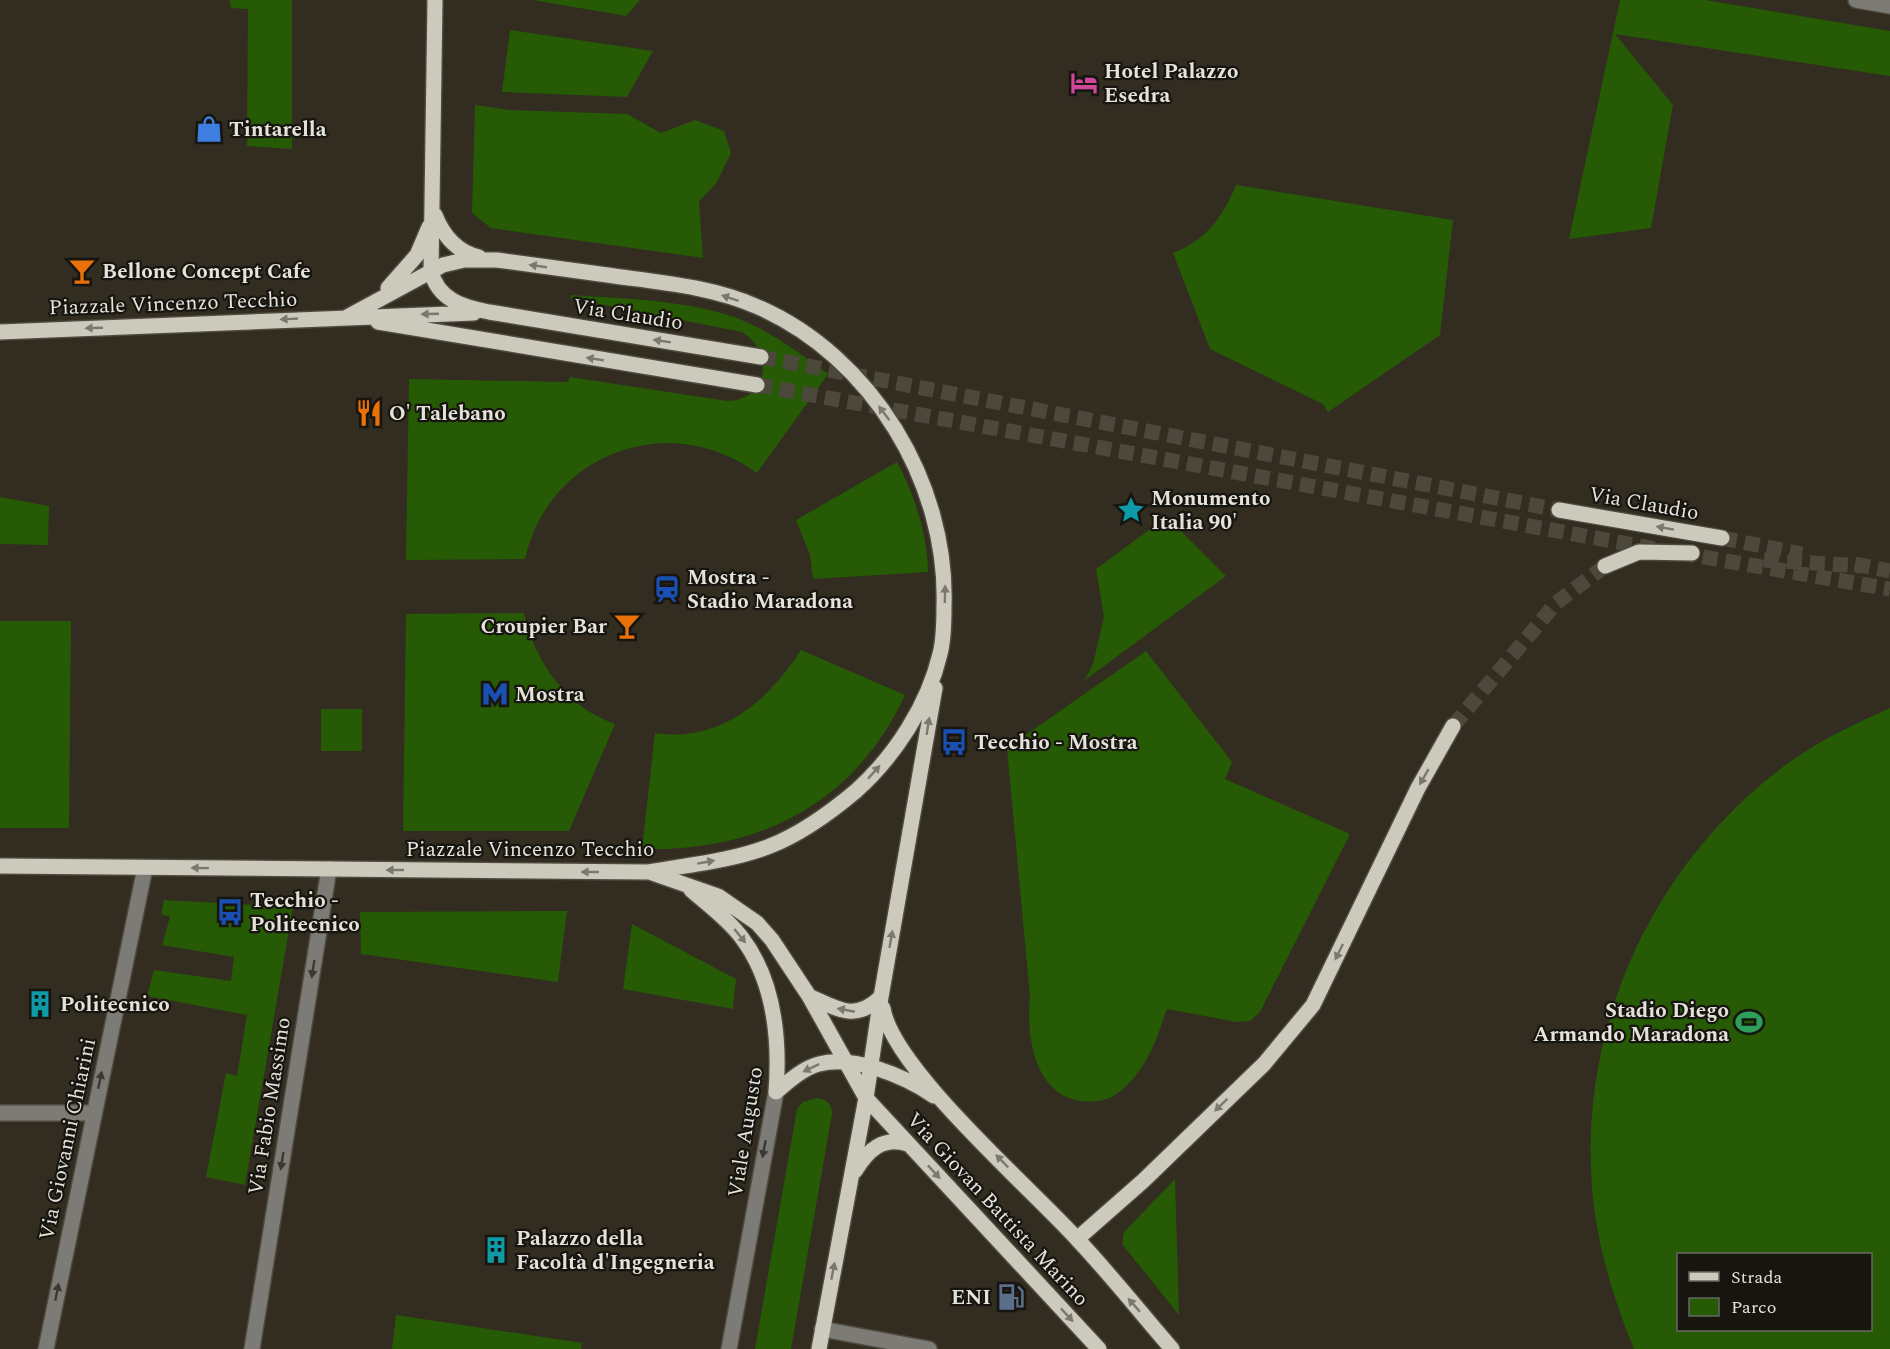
<svg xmlns="http://www.w3.org/2000/svg" width="1890" height="1349" font-family="Spectral,serif">
<style>
.green{fill:#265a05;fill-rule:evenodd}
.lines{fill:none;stroke-linecap:round;stroke-linejoin:round}
.major-tunnel{stroke:#4d483c;stroke-width:15;stroke-dasharray:15 8;stroke-linecap:butt}
.minor-casing{stroke:#4f4a3e;stroke-width:18}
.major-casing{stroke:#4f4a3e;stroke-width:18}
.minor{stroke:#7c7b75;stroke-width:15}
.major{stroke:#cccabd;stroke-width:15}
.oneway{fill:#7b796f}
.oneway2{fill:#3a3933}
.labels{text-anchor:middle;stroke-width:4.5;stroke-linejoin:round;paint-order:stroke}
.poi-label{font-size:21px;font-weight:bold;fill:#e5e2da;stroke:#171510;text-anchor:start}
.street-label{font-size:21px;fill:#e5e2da;stroke:#171510}
</style>
<rect width="100%" height="100%" fill="#322d20"/>
<path class="green" d="M230,0H292V149L247,146L248,9L231,8Z
M533,0H640L626,16Z
M1620,0H1705L1890,31V76L1615,34L1673,105L1651,228L1569,239Z
M510,30L653,51L627,97L502,92Z
M475,105L510,110L627,114L661,133L695,120L724,131L731,153L717,182L699,202L703,258L491,228L472,213Z
M1236,185L1453,220L1440,335L1328,412L1323,404L1210,349L1173,253C1206,240 1223,217 1236,185Z
M571,295C628,299 704,300 755,326C781,339 805,357 828,374L757,473C669,409 549,453 525,559L406,560L409,379L568,382L570,377L727,401C768,400 775,353 742,332L570,298Z
M897,462C915,496 927,533 928,572L813,579L810,555L796,520Z
M0,497L49,506L48,545L0,544Z
M1164,519L1174,524L1226,576L1085,680L1093,664L1104,617L1096,569Z
M524,613C535,662 566,707 615,724L569,831H403L406,614Z
M0,621H71L69,828H0Z
M801,650L905,695C855,804 758,852 642,849L655,733C720,743 768,701 801,650Z
M1146,651L1232,762L1225,779L1350,834L1260,1012L1250,1021L1237,1022L1167,1009C1157,1038 1148,1067 1123,1089C1111,1100 1097,1103 1081,1101C1034,1095 1026,1035 1030,997L1007,748Z
M1890,708V1349H1634C1613,1298 1596,1242 1592,1187C1579,1020 1657,856 1794,759C1824,738 1857,723 1890,708ZM1678,1254H1870V1330H1678Z
M321,709H362V751H321Z
M164,900L293,907L245,1185L206,1177L226,1073L237,1076L247,1015L147,996L154,970L231,981L234,957L162,945L170,917L161,914Z
M567,911L558,982L361,954L360,912Z
M632,924L736,979L733,1009L623,989Z
M817,1098C827,1100 832,1103 832,1114L791,1349H755L797,1109L803,1102Z
M1175,1179L1179,1315L1122,1244L1124,1232Z
M396,1315L582,1343L581,1349H392Z"/>
<g class="lines">
<path class="major-tunnel" d="M761,357L1559,510
M757,385L1656,549
M1722,538L1802,554
M1680,553L1890,589
M1764,560L1863,566
M1855,564L1890,571
M1453,726L1556,603L1605,566"/>
<defs>
<path id="minor" d="M1856,0L1890,6
M0,1113H93
M822,1329L929,1349
M46,1349L145,868
M252,1349L329,869
M729,1349L776,1092"/>
<path id="major" d="M435,0L431,271C438,300 463,307 489,312L761,357
M435,215C443,235 457,252 479,257
M388,288L417,255L429,227
M378,322L757,385
M0,332L474,313
M1559,510L1722,538
M1605,566L1639,552L1692,553
M0,866L648,872C688,865 732,861 770,846C801,834 831,812 856,791C895,756 928,705 940,654C944,639 944,622 944,606C948,483 872,357 758,307C715,288 667,283 621,277C580,271 539,266 497,260H464L443,265L347,317
M652,873L718,896L757,923L772,940L809,996L866,1098L1099,1349
M691,890C708,905 728,919 742,938C775,982 780,1039 776,1092
M809,996C838,1009 855,1022 881,997
M883,1008C892,1068 1032,1189 1077,1239C1110,1274 1140,1312 1172,1349
M776,1092C788,1082 803,1068 819,1064C854,1055 905,1076 934,1096
M855,1171C868,1150 883,1136 908,1144
M1077,1239L1143,1181L1264,1064L1313,1005L1418,788L1453,726
M819,1349L866,1098L881,997L935,688"/>
</defs>
<use href="#minor" class="minor-casing"/>
<use href="#major" class="major-casing"/>
<use href="#minor" class="minor"/>
<use href="#major" class="major"/>
</g>
<defs><path id="oneway-solid" d="M-6-.8H1V-3.2L6.5 0L1 3.2V.8H-6Z" transform="scale(1.5)"/></defs>
<g class="oneway">
<use href="#oneway-solid" transform="translate(538 266) rotate(-172)"/>
<use href="#oneway-solid" transform="translate(730 298) rotate(-162)"/>
<use href="#oneway-solid" transform="translate(430 314) rotate(178)"/>
<use href="#oneway-solid" transform="translate(289 319) rotate(177)"/>
<use href="#oneway-solid" transform="translate(94 328) rotate(178)"/>
<use href="#oneway-solid" transform="translate(662 341) rotate(-171)"/>
<use href="#oneway-solid" transform="translate(595 359) rotate(-171)"/>
<use href="#oneway-solid" transform="translate(884 413) rotate(-127)"/>
<use href="#oneway-solid" transform="translate(1665 528) rotate(-170)"/>
<use href="#oneway-solid" transform="translate(945 594) rotate(-89)"/>
<use href="#oneway-solid" transform="translate(928 726) rotate(-81)"/>
<use href="#oneway-solid" transform="translate(874 772) rotate(-48)"/>
<use href="#oneway-solid" transform="translate(1424 777) rotate(120)"/>
<use href="#oneway-solid" transform="translate(706 862) rotate(-10)"/>
<use href="#oneway-solid" transform="translate(200 868) rotate(-179)"/>
<use href="#oneway-solid" transform="translate(395 870) rotate(-180)"/>
<use href="#oneway-solid" transform="translate(590 872) rotate(-180)"/>
<use href="#oneway-solid" transform="translate(740 936) rotate(51)"/>
<use href="#oneway-solid" transform="translate(891 939) rotate(-80)"/>
<use href="#oneway-solid" transform="translate(1339 952) rotate(116)"/>
<use href="#oneway-solid" transform="translate(846 1010) rotate(-169)"/>
<use href="#oneway-solid" transform="translate(811 1068) rotate(154)"/>
<use href="#oneway-solid" transform="translate(1221 1105) rotate(136)"/>
<use href="#oneway-solid" transform="translate(1002 1161) rotate(-134)"/>
<use href="#oneway-solid" transform="translate(934 1172) rotate(47)"/>
<use href="#oneway-solid" transform="translate(833 1271) rotate(-79)"/>
<use href="#oneway-solid" transform="translate(1134 1305) rotate(-131)"/>
<use href="#oneway-solid" transform="translate(1067 1315) rotate(47)"/>
</g>
<g class="oneway2">
<use href="#oneway-solid" transform="translate(313 969) rotate(99)"/>
<use href="#oneway-solid" transform="translate(100 1080) rotate(-78)"/>
<use href="#oneway-solid" transform="translate(764 1149) rotate(101)"/>
<use href="#oneway-solid" transform="translate(282 1161) rotate(99)"/>
<use href="#oneway-solid" transform="translate(57 1292) rotate(-79)"/>
</g>
<defs>
<symbol id="hotel-bare" viewBox="-9 -9 18 18"><path d="M-6-4.5h1.5V1H6V5H4.5V3h-9V5H-6ZM-4 0a1.8 1.8 0 1 1 3.6 0ZM.5 0V-2.5h3Q6-2.5 6 0Z" fill="#d1479c" stroke="#171510" stroke-width="2.5" paint-order="stroke"/></symbol>
<symbol id="shop-bare" viewBox="-9 -9 18 18"><path d="M-5-2.5h2.3a2.7 3.5 0 0 1 5.4 0H5L5.5 6h-11ZM-1.5-2.5h3a1.5 2.3 0 0 0-3 0Z" fill="#3f7fe0" stroke="#171510" stroke-width="2.5" paint-order="stroke"/></symbol>
<symbol id="bar-bare" viewBox="-9 -9 18 18"><path d="M-6-5H6L.8 .8V4.5H3.5V6h-7V4.5H-.8V.8Z" fill="#e8710a" stroke="#171510" stroke-width="2.5" paint-order="stroke"/></symbol>
<symbol id="restaurant-bare" viewBox="-9 -9 18 18"><path d="M-5-6h1v4h1v-4h1v4h1v-4h1v5L-1.5 .5V6h-2V.5L-5-1ZM5-6V6H3V1.5H1.5Q1.5-4 5-6Z" fill="#e8710a" stroke="#171510" stroke-width="2.5" paint-order="stroke"/></symbol>
<symbol id="sight-bare" viewBox="-9 -9 18 18"><path d="M0-6L1.8-2.2L6-1.7L2.9 1.2L3.7 5.4L0 3.3L-3.7 5.4L-2.9 1.2L-6-1.7L-1.8-2.2Z" fill="#0f9aa8" stroke="#171510" stroke-width="2.5" paint-order="stroke"/></symbol>
<symbol id="station-bare" viewBox="-9 -9 18 18"><path d="M-3-6H3Q5-6 5-4V2Q5 4 3 4L4.5 6H3L1.5 4h-3L-3 6H-4.5L-3 4Q-5 4-5 2V-4Q-5-6-3-6ZM-3.5-4v3h7v-3ZM-3.5 1v1.5H-2V1ZM2 1v1.5H3.5V1Z" fill="#1a4fb4" stroke="#171510" stroke-width="2.5" paint-order="stroke"/></symbol>
<symbol id="metro-bare" viewBox="-9 -9 18 18"><path d="M-5.5 5V-5H-3L0 0L3-5H5.5V5H3V-.5L0 4L-3-.5V5Z" fill="#1a4fb4" stroke="#171510" stroke-width="2.5" paint-order="stroke"/></symbol>
<symbol id="bus-bare" viewBox="-9 -9 18 18"><path d="M-5-6H5V4H4V6H2V4H-2V6H-4V4H-5ZM-3.5-4V0h7V-4ZM-3.5 1.2v1.5H-2V1.2ZM2 1.2v1.5H3.5V1.2Z" fill="#1a4fb4" stroke="#171510" stroke-width="2.5" paint-order="stroke"/></symbol>
<symbol id="building-bare" viewBox="-9 -9 18 18"><path d="M-4-6H4V6H1V3H-1V6H-4ZM-2.5-4.3h1.7v1.8h-1.7ZM.8-4.3h1.7v1.8H.8ZM-2.5-1h1.7V.8h-1.7ZM.8-1h1.7V.8H.8Z" fill="#0f9aa8" stroke="#171510" stroke-width="2.5" paint-order="stroke"/></symbol>
<symbol id="stadium-bare" viewBox="-9 -9 18 18"><path d="M0-5a6.5 5 0 1 0 0 10a6.5 5 0 1 0 0-10ZM-3.5-1.8h7v3.6h-7Z" fill="#2e9e5b" stroke="#171510" stroke-width="2.5" paint-order="stroke"/></symbol>
<symbol id="fuel-bare" viewBox="-9 -9 18 18"><path d="M-5.5-6h7V0h2V4h1.3V-2.5L3-4.5l.8-.8L6-3V5H2.5V1h-1V6h-7ZM-4.2-4.7v3.2H.2V-4.7Z" fill="#5c6f8a" stroke="#171510" stroke-width="2.5" paint-order="stroke"/></symbol>
</defs>
<g fill-rule="evenodd">
<use href="#hotel-bare" x="1065" y="64" width="38" height="38"/>
<use href="#shop-bare" x="190" y="110" width="38" height="38"/>
<use href="#bar-bare" x="63" y="252" width="38" height="38"/>
<use href="#restaurant-bare" x="350" y="394" width="38" height="38"/>
<use href="#sight-bare" x="1112" y="491" width="38" height="38"/>
<use href="#station-bare" x="648" y="570" width="38" height="38"/>
<use href="#bar-bare" x="608" y="607" width="38" height="38"/>
<use href="#metro-bare" x="476" y="675" width="38" height="38"/>
<use href="#bus-bare" x="935" y="723" width="38" height="38"/>
<use href="#bus-bare" x="211" y="893" width="38" height="38"/>
<use href="#building-bare" x="21" y="985" width="38" height="38"/>
<use href="#stadium-bare" x="1730" y="1003" width="38" height="38"/>
<use href="#building-bare" x="477" y="1231" width="38" height="38"/>
<use href="#fuel-bare" x="992" y="1278" width="38" height="38"/>
</g>
<g class="labels">
<g class="poi-label">
<text x="1104" y="78">Hotel Palazzo<tspan x="1104" dy="24">Esedra</tspan></text>
<text x="229" y="136">Tintarella</text>
<text x="102" y="278">Bellone Concept Cafe</text>
<text x="389" y="420">O' Talebano</text>
<text x="1151" y="505">Monumento<tspan x="1151" dy="24">Italia 90'</tspan></text>
<text x="687" y="584">Mostra -<tspan x="687" dy="24">Stadio Maradona</tspan></text>
<text x="607" y="633" text-anchor="end">Croupier Bar</text>
<text x="515" y="701">Mostra</text>
<text x="974" y="749">Tecchio - Mostra</text>
<text x="250" y="907">Tecchio -<tspan x="250" dy="24">Politecnico</tspan></text>
<text x="60" y="1011">Politecnico</text>
<text x="1729" y="1017" text-anchor="end">Stadio Diego<tspan x="1729" dy="24">Armando Maradona</tspan></text>
<text x="516" y="1245">Palazzo della<tspan x="516" dy="24">Facoltà d'Ingegneria</tspan></text>
<text x="991" y="1304" text-anchor="end">ENI</text>
</g>
<g class="street-label">
<text transform="translate(173 303) rotate(-2)" y="7">Piazzale Vincenzo Tecchio</text>
<text transform="translate(628 314) rotate(9)" y="7">Via Claudio</text>
<text transform="translate(1644 503) rotate(10)" y="7">Via Claudio</text>
<text x="530" y="856">Piazzale Vincenzo Tecchio</text>
<text transform="translate(269 1106) rotate(-81)" y="7">Via Fabio Massimo</text>
<text transform="translate(745 1132) rotate(-81)" y="7">Viale Augusto</text>
<text transform="translate(67 1139) rotate(-78)" y="7">Via Giovanni Chiarini</text>
<text transform="translate(998 1209) rotate(47)" y="7">Via Giovan Battista Marino</text>
</g>
</g>
<rect x="1677" y="1253" width="195" height="78" fill="#171510" stroke="#696761" stroke-width="1.5"/>
<rect x="1689" y="1272" width="30" height="9" fill="#cccabd" stroke="#696761" stroke-width="1.5"/>
<text x="1731" y="1283" font-size="18" fill="#e5e2da">Strada</text>
<rect x="1689" y="1298" width="30" height="18" fill="#265a05" stroke="#696761" stroke-width="1.5"/>
<text x="1731" y="1313" font-size="18" fill="#e5e2da">Parco</text>
</svg>
